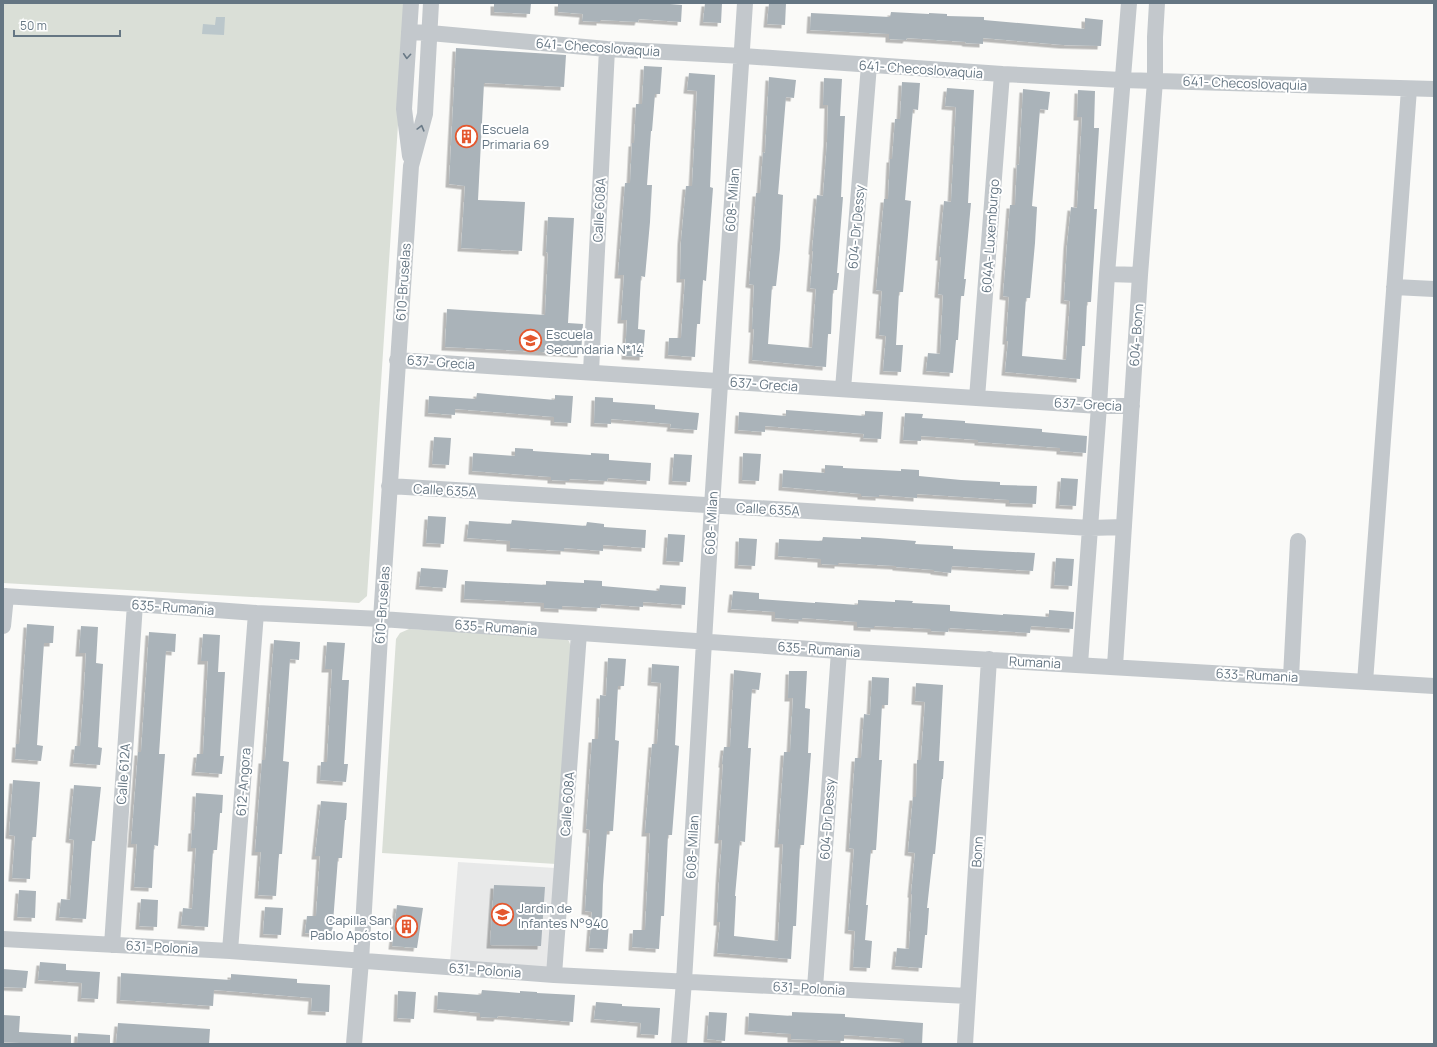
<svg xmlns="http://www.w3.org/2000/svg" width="1437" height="1047" font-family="Manrope,sans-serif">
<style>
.built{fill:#e8e9e9}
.green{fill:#dadfd7}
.water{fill:#bbc7cb}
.building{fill:#aab3b9;filter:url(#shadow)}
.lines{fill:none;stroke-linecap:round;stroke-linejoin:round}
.minor{stroke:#c3c8cc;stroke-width:16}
.oneway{stroke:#6a7a87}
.labels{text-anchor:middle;stroke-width:4;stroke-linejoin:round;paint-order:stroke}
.street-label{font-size:13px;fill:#657683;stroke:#fff}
.poi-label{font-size:13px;fill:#657683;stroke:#fff;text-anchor:start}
</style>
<defs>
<filter id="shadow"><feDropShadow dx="-3.5" dy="3.5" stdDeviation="0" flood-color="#0004"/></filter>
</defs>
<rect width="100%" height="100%" fill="#fafaf8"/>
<path class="built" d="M458,862L555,868L548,969L450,962Z"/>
<path class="green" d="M3,3H406L367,596L359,603L3,583Z
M409,629L563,637L569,641L572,650L556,864L382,853L396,639L400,633Z"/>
<path class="water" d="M216,17H225L224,35L202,34L203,24L215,25Z"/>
<path class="building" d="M494,3H531L530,14L494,12Z
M558,3H658L682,5L681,22L639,19L638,22L600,20V22L582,21L583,14L558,12Z
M705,3H722L721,23L703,22Z
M769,3H786L785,25L767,24Z
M891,12L929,14V13L947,14V16L984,17V20L1085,29V18L1103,20L1101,46L1063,45L983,38V44L965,43L966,42L907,38L906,40L889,39V34L810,30L811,13L890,17Z
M456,48L566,55L564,87L484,83L478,200L525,202L522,251L461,248L465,186L449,184Z
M644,66L662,67L660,94H655L652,131H651L647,185H652L650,222L645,277L641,276L638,329L645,330L643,357L625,356L627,320H621L624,275H618L625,183H630L632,143H634L636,104H642Z
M689,73L715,75L710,187L713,188L706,281L703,280L700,324H697L695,357L668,355L669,338H681L685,279H680L681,241L686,186H692L697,91L687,90Z
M769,77L796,80L794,98L786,97L778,194L783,195L780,249L776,286H772L768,344L812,348L816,289L810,288L813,251H812L817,195L823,196L827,142L828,105H823L824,78L842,79L840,116H845L841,197H843L837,273H839L837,290H833L831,334H828L826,367L752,360L754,329H752L754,285L749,284L756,193H760L763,152L765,153Z
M902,82L920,83L918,110L913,109L905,200L911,201L903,292H899L896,345H903L901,372L883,371L886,336L879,335L882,291L876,290L884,199H888L890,159H892L895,119H900Z
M947,88L974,90L968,203H971L964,279H966L964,296H961L958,340H956L953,373L926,371L928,353L940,354L943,295L938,294L941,257H939L944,201L951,202L956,107L945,106Z
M1023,89L1050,92L1048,110L1040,109L1032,206L1037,207L1035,243L1030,298H1026L1022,356L1066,360L1070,301L1064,300L1067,245L1071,207L1077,208L1080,154L1082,117H1077L1078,90L1095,91L1094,128H1099L1094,209H1097L1091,302H1087L1085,346H1082L1080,379L1005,372L1008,341H1006L1009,297L1003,296L1010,205H1015L1017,164L1019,165Z
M548,217L574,218L568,323L583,324L581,354L445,347L447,309L545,315L548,253L546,252Z
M477,393L555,400V395L573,396L571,423L554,422V417L455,409V415L428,413L429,396L476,399Z
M595,397L613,398V402L655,405V409L699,413L697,430L670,428L671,424L611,419V424L594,423Z
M786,410L865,416V411L883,412L881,439L863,438L864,434L765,426V432L738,430L739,412L786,416Z
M905,413L923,414L922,418L965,421V423L1042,429V432L1087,436L1086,453L1060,451V448L978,442V440L921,436V441L903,440Z
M434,437L451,438L449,465L432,464Z
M515,448L533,449V451L591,455V453L609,454V460L651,463L650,481L608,478L607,481L569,479V481L551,480V477L472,471L473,453L515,456Z
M743,453L761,454L759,481L742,480Z
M674,454L692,455L690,482L672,481Z
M825,465L843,466V468L901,471V469L919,470V476L961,480L1000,482V485L1037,486L1036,504L1009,503V500L917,494V498L879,495V497L861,496V494L782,487L783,470L825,473Z
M1061,478L1078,479L1076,506L1059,505Z
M428,516L446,517L444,544L426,543Z
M512,520L586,526L587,522L604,524V527L646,530L645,548L603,545V551L564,548V551L510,548V541L467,538L469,521L511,524Z
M668,534L685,535L683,562L666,561Z
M823,537L861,539V537L878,538L916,541L915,544L953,546V549L1035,553L1033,571L952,566L951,573L934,571V570L896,567V566L838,563V565L821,564V559L778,556L779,539L822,541Z
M739,538L757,539L755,566L738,565Z
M1056,558L1074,559L1072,586L1054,585Z
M421,568L448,570L446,588L419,586Z
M584,580L602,581V586L659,591L660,585L686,587L685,605L643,602V607L601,604L600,608L562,606V609L544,608V603L464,599L465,581L546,585V581L584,583Z
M733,591L759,593V599L815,603V602L858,605V600L895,602V600L913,601L912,603L950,605V611L1003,615V614L1049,617V610L1074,612L1073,629L1031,626L1030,633L949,628L948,632L931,631V629L874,626V628L857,627V622L802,618V620L775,618V612L731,609Z
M27,624L54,626L53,643H44L37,745L43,746L41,761L15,759L16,744H19Z
M81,626L98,627L96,663L103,664L98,747L102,748L100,765L73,763L75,746H80L84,690L86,653H79Z
M149,632L176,634L175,652L166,651L159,754H165L158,846L154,845L152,888L134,887L137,844H131L138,752H141Z
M203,634L220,635L218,672H225L220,756H224L222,774L195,772L197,754H203L206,698L208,661H201Z
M274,640L300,642L299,660L290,659L283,761L289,762L282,854H279L276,896L258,895L261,852H255L262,760H265Z
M327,642L345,643L342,680H349L344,764H348L346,782L320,780L321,762H327L330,706L332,669H325Z
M608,658L626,659L624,686H618L615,740L619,741L613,831H607L603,885L602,921L609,922L607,949L589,948L592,912L585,911L590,830L586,829L592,739H598L600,695L606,696Z
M652,664L679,666L675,745L679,746L672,835H668L664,916H661L659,949L632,947L633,930H645L650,833H645L652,744H657L661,683L651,682Z
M734,670L761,673L759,690L752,689L748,748H751L746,824L745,842L740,841L735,896H736L734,936L778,941L783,844H778L784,752H790L793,698H788L789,671H807L805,708L810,709L808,753H811L804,845H800L796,926H793L791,959L717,953L720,922H717L719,882L722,840H718L723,764H722L724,747H730Z
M872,677L889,678L888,705H882L879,760H882L876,850H871L866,905H868L865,940L872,941L870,968L853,967L855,931L848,930L854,849L849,848L855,758H861L864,714L870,715Z
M916,683L943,685L939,761H944L943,779H942L935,854H933L927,908H929L927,935H925L922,968L895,966L897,948L909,949L912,894H911L915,853L908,852L913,797H916L917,760H921L925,702L915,701Z
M13,780L40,782L36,837H32L30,879L12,878L15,836L9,835Z
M74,785L101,787L95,841H92L86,919L59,917L61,899L70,900L74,840L69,839Z
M196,793L223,795L222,813H220L217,850H213L208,927L181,925L183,908L192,909L196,848H191L192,830H194Z
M321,801L347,803L346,820H345L342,858H338L332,935L305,933L307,916H316L320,856H315Z
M494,885L545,887L541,946L490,945Z
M19,890L36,891L35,918L17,917Z
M141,899L158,900L157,927L139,926Z
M397,905L423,908L417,948L392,946Z
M265,907L283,908L281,935L263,934Z
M40,962L66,964V970L100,972L98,999L81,998L82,983L38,980Z
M3,969L28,971L26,988L3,987Z
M121,973L231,980V974L297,979V983L330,985L329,1012L311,1011L312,998L214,990L213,1006L120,1000Z
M482,990L520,993V991L537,992V993L575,995L573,1022L498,1016L497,1018L480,1017V1013L437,1009L438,992L481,995Z
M398,991L416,992L414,1019L397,1018Z
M596,1002L622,1004V1006L660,1008L658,1035L640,1034L641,1023L594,1019Z
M709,1012L727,1013L725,1041L707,1039Z
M792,1012L845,1014V1017L923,1023L922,1044H904V1039L844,1035V1041L791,1039V1034L748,1031L749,1013L792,1016Z
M3,1015L20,1016L19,1032L71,1035V1044H36L3,1042Z
M118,1023L210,1029L209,1044H116Z
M78,1033L110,1035V1044H77Z"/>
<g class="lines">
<path class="minor" d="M409,32L430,33L607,49L743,56L1002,74L1122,80L1434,89
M410,156L404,109L411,3
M1107,274L1140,275
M1394,287L1434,289
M397,360L1099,406H1132
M591,372L607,49
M843,389L869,65
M977,398L1002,74
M389,486L1090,528L1124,527
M3,596L135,604L256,613L381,619L839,651L1434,686
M3,626L6,596
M1080,664L1099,406L1107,274L1129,3
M1115,666L1140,275L1155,81V37L1157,3
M1291,677L1298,541
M1365,682L1409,89
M3,939L230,951L554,975L968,996
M112,945L135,604
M230,951L256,613
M554,975L579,633
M815,988L839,651
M354,1044L361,961L381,619L411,166L425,114L431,3
M679,1044L684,981L712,506L745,3
M965,1044L989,659"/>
</g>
<defs><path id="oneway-chevron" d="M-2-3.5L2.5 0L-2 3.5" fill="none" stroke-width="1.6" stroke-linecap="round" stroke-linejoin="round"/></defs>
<g class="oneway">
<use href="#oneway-chevron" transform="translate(407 56) rotate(94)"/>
<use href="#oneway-chevron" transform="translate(421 128) rotate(-75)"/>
</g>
<defs>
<symbol id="building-ring" viewBox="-11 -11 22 22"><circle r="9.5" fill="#fff" stroke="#e4572e" stroke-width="1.5"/><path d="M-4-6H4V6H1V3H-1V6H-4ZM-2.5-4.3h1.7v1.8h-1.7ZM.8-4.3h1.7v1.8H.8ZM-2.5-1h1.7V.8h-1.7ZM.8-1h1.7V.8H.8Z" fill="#e4572e"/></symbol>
<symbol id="school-ring" viewBox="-11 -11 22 22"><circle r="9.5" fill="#fff" stroke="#e4572e" stroke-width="1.5"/><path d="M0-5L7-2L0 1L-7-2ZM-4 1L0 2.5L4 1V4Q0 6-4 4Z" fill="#e4572e"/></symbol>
</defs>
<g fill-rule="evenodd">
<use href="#building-ring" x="454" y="124" width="25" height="25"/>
<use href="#school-ring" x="518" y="328" width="25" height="25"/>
<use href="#school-ring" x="490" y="902" width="25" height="25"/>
<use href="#building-ring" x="394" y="914" width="25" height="25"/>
</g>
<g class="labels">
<g class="street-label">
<text transform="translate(598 47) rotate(4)" y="5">641- Checoslovaquia</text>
<text transform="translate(921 69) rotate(4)" y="5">641- Checoslovaquia</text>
<text transform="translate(1245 83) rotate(2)" y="5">641- Checoslovaquia</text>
<text transform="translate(732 200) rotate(-86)" y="5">608- Milan</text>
<text transform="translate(599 210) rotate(-87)" y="5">Calle 608A</text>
<text transform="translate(856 227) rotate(-85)" y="5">604- Dr Dessy</text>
<text transform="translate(990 236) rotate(-86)" y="5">604A- Luxemburgo</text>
<text transform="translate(403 282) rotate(-86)" y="5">610-Bruselas</text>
<text transform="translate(1136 335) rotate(-86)" y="5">604- Bonn</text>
<text transform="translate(441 362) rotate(4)" y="5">637- Grecia</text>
<text transform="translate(764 384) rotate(4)" y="5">637- Grecia</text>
<text transform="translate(1088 404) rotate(3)" y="5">637- Grecia</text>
<text transform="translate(445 490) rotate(3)" y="5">Calle 635A</text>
<text transform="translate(768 509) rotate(3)" y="5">Calle 635A</text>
<text transform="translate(711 523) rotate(-87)" y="5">608- Milan</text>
<text transform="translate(382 605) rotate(-86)" y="5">610-Bruselas</text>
<text transform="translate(173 607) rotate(4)" y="5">635- Rumania</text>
<text transform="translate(496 627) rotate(4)" y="5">635- Rumania</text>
<text transform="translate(819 649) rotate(4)" y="5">635- Rumania</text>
<text transform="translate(1035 662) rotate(3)" y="5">Rumania</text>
<text transform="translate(1257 675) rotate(3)" y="5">633- Rumania</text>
<text transform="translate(123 774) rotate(-86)" y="5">Calle 612A</text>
<text transform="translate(243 782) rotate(-86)" y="5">612-Angora</text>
<text transform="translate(567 804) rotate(-86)" y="5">Calle 608A</text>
<text transform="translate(827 819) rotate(-86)" y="5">604-Dr Dessy</text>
<text transform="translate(692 847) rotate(-87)" y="5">608- Milan</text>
<text transform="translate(977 852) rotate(-86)" y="5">Bonn</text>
<text transform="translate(162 947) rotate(3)" y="5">631- Polonia</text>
<text transform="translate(485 970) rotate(4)" y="5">631- Polonia</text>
<text transform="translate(809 988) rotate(3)" y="5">631- Polonia</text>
</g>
<g class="poi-label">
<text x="482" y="134">Escuela<tspan x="482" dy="15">Primaria 69</tspan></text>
<text x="546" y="339">Escuela<tspan x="546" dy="15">Secundaria N*14</tspan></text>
<text x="518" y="913">Jardin de<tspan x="518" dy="15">Infantes N°940</tspan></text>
<text x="392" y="925" text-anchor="end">Capilla San<tspan x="392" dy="15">Pablo Apóstol</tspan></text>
</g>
</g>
<rect width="1437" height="1047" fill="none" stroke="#657683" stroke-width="8"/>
<path d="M14 30v6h106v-6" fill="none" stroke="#657683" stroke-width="2"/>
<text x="20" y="30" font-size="12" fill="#657683" stroke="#ffffff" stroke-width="3" paint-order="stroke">50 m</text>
</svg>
